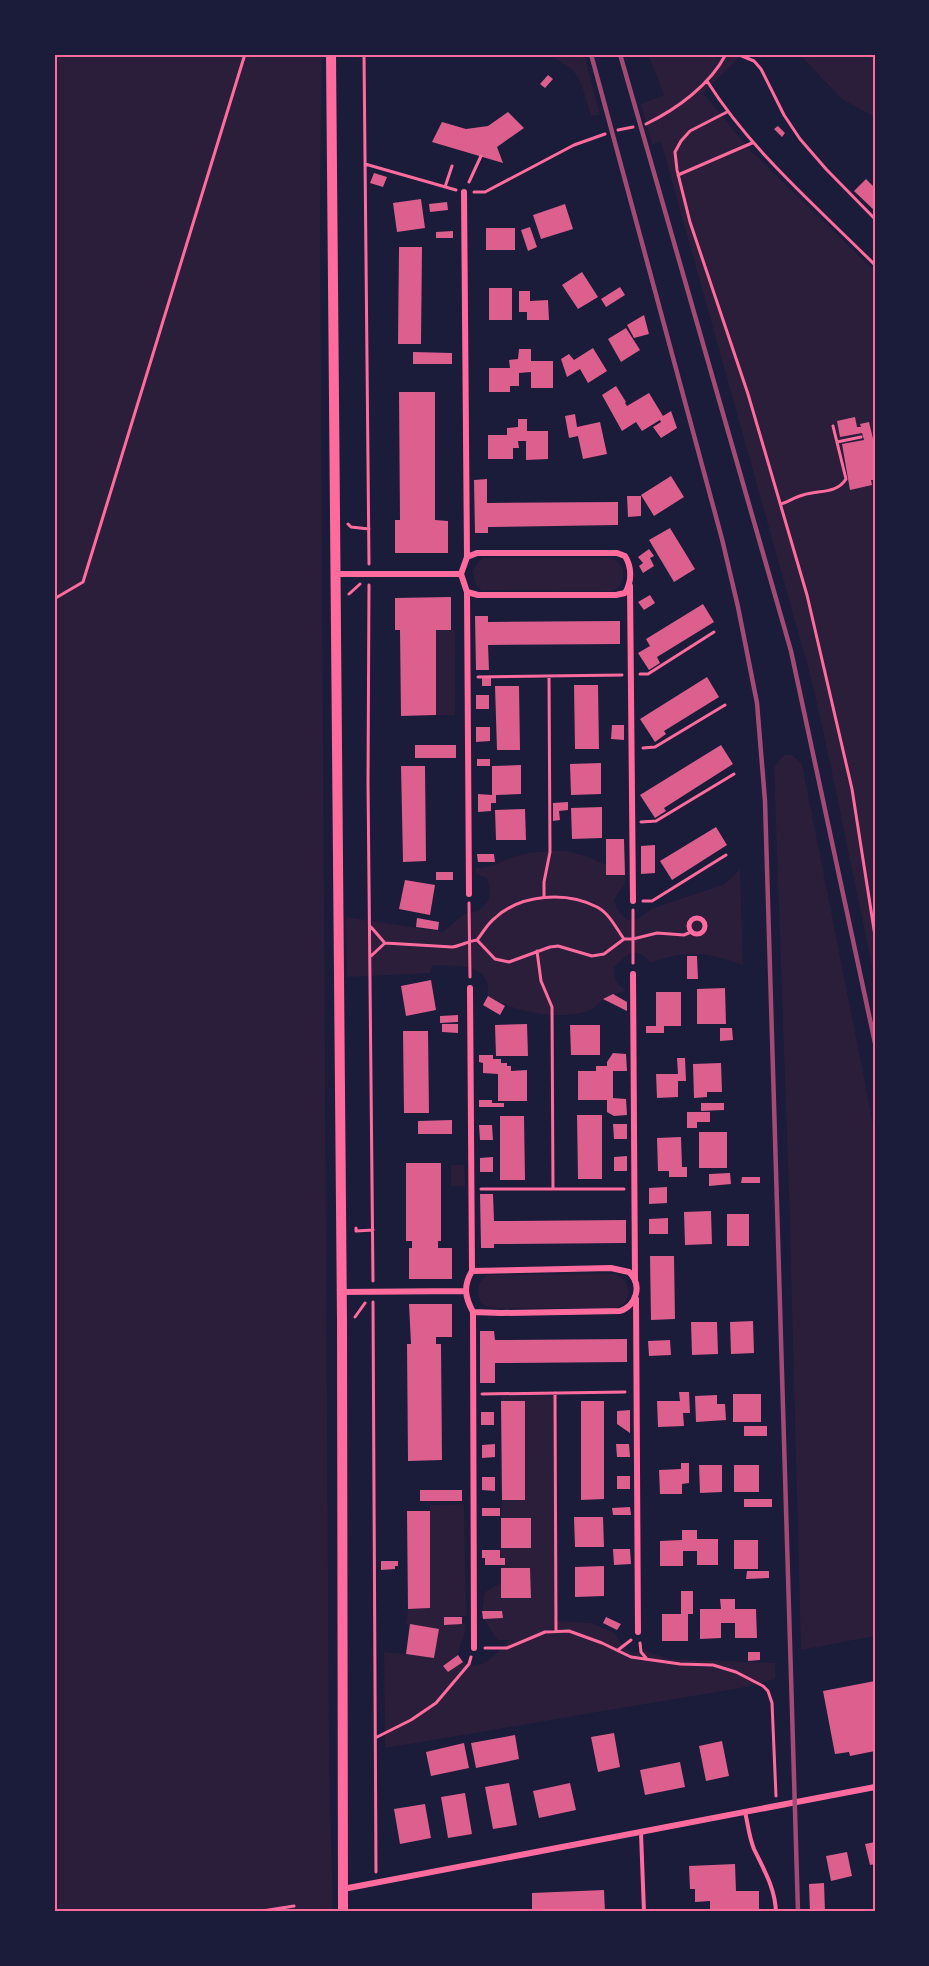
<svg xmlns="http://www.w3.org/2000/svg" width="929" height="1966" font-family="Overpass,sans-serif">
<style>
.green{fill:#2a1e3b}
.building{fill:#dd5f8e}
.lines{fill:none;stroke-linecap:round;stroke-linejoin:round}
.path{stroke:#ff6b9d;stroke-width:3}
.service{stroke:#ff6b9d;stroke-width:4}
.pedestrian{stroke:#ff6b9d;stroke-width:5}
.minor{stroke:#ff6b9d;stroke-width:6}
.tertiary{stroke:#ff6b9d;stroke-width:10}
.rail{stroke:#a44b75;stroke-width:4.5}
.neatline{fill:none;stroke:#ff6b9d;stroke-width:2}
</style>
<rect width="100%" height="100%" fill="#1b1b3a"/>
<path class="green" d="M54,54H322L320,210L329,1755L333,1912H54Z
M549,54H584L600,115L591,116L581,83L573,70Z
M648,54H743L703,93L750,150L875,271V981L828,753L811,678L661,142L652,144L641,104L664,95Z
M799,54H874L875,117L842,99Z
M483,558H610L616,560L623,568C624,579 622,588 611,591L482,590L476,586L473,572L478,561Z
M436,630H455V715H436Z
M784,755H792L802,764L875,1134V1636L801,1650L789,1194L774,767Z
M566,851L586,856L606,865V875H625V883L614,900L617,909L627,920L638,919L651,909L725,884L740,869L743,965C705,952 689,949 651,963L640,953H630L614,967C613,979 616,983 626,991C618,993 610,995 604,999C598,1003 594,1009 588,1011C557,1021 515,1012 488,996C491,961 457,967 433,965L430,973L347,977L346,917L443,932L463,915L478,911L484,906L489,899L490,889L487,878L476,874V868C492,869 502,860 517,856C534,851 549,851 566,851Z
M451,1165H464L465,1186H451Z
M615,1274L625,1280L629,1292L625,1303L616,1308H496L487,1307L481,1303C476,1293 477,1280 488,1275Z
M555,1393L556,1621L590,1623L615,1633L621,1645L630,1651L636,1653L646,1651L669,1659L775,1663V1679L746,1687L385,1748L384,1652L434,1657L438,1629L406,1624L408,1609L430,1608V1505L464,1504L466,1616L445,1617V1625L465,1623C467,1635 459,1644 458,1655L444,1666L448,1672L463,1662C480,1675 498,1651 509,1640H498L484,1619L502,1618V1611H482L485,1592L501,1583L531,1597L530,1568H501L505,1565V1559L500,1558L501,1548H531L530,1518H501L502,1500L525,1499V1401H501V1394Z"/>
<path class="building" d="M548,75L553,79L545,88L540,84Z
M508,112L524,128L497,147L503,163L432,142L442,122L466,129L488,126Z
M778,126L785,133L782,137L774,129Z
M374,173L387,177L383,187L370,183Z
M866,179L875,188V211L854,191Z
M421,199L425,228L397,232L393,203Z
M447,202L448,210L430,212L429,204Z
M565,204L573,229L541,239L533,215Z
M530,227L537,247L528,251L521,230Z
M486,228H515V250H486Z
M453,231V238H436V232Z
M399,247H422L421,344H398Z
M582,272L598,297L578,309L562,285Z
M620,287L625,295L606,307L601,299Z
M489,288H512V320H489Z
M519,291H530V301L548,300L549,320H527V312H519Z
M644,315L649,334L634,338L627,325Z
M626,328L640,350L621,362L608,339Z
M593,348L607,371L588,383L580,369L567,377L561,359L569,354L574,360Z
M519,349H531V361H553V388H531V372L519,373V386H510V392H489V368H510L509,360L518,359Z
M413,352L452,353V364H413Z
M616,386L626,402L625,403L627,406L649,393L663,416L671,411L677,428L661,438L653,427L661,422L660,420L642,431L636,422L622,431L602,395Z
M399,392H435V520L448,521V553H395V520H400Z
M575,414L577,427L600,422L607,454L583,459L578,436L569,438L565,416Z
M855,417L857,427H861L860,424L869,422L875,447V480H871L872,485L850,490L842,444L864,440L862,433L840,437L837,421Z
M518,419H527V431H548V459L526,460V441H518L519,448H513V459H488V435H507V428L518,427Z
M671,476L684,497L654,516L641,495Z
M487,479V503L618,502V525L488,527V533H475L474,480Z
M627,496H641V516L628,517Z
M670,528L695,569L674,582L649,540Z
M649,549L654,556L650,558L654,566L643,573L639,566L643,563L638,557Z
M650,595L655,603L644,610L638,602Z
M451,597V630H436V715L401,716L400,630H395V598Z
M703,604L714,622L657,657L660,663L649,670L638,653L650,646L646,639Z
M475,616H488V622L620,621V644L488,645L489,670H476Z
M707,677L719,697L664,731L666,734L655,742L640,719Z
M482,678H491V686H482Z
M574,685H598L599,749H575Z
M495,686H519L520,750H497Z
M476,695H489V709H476Z
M612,725H624V740L611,739Z
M476,727H490V741L476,742Z
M415,745H456V758H415Z
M721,745L733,764L664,808L666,811L655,818L640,795Z
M477,759H490V766H477Z
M601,763V794L571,795L570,764Z
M521,765V794L496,795V803H491V811L478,812V794L492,795V766Z
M401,766H425L426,861L403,862Z
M568,802V810L559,811L560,820L553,821V803Z
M602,807V838L572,839L571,808Z
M525,809L526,840H496L495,810Z
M716,827L727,845L672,880L660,861Z
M606,839H624L625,875H606Z
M655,845V873L641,874V846Z
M477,854H494L495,862H478Z
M436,872H453V880H436Z
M405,880L435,885L430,915L399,909Z
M417,918L439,922L438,930L416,927Z
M687,956H697L698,979H687Z
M431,980L436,1010L406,1016L401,986Z
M725,988L726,1024H697V989Z
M656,992H681V1026H664V1033H646V1026H656Z
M613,994L627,1002V1011L603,999Z
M488,996L505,1006L500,1015L483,1005Z
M458,1015V1022L440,1023V1016Z
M442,1024H458V1033L442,1032Z
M527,1024L528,1056H496L495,1025Z
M570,1025H600V1055H571Z
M720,1028H732L733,1040L720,1041Z
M403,1031H428L429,1113H404Z
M613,1053L626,1054L627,1071H613V1098L626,1099L627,1115L614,1116L607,1112V1100H578V1071H596V1066H607V1062Z
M479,1055H493V1059H501V1063H507V1066H511V1071L527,1070V1101H498V1074L483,1073V1063L479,1062Z
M677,1058H685L686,1081H678V1097L657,1098L656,1074H678Z
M721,1063L722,1092H707V1097L694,1098L693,1064Z
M479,1100H492V1103H504V1107H479Z
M701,1103H724V1110L701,1111Z
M687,1112H710V1122H697V1128H687Z
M577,1115H602V1179H578Z
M500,1116H524L525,1180H500Z
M452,1120V1134H418V1121Z
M613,1124H627V1139H614Z
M479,1125H492L493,1140H480Z
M699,1132H727V1168H699Z
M681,1137L682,1167H687V1177H669V1171H658L657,1138Z
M627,1156V1171H614V1157Z
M493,1157V1172H480V1158Z
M406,1163H441V1241H438V1248H452V1279H409V1248H412V1241H406Z
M730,1173L731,1184L709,1186V1174Z
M742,1177H760V1183H741Z
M667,1187V1203L649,1204V1188Z
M480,1194H493L494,1221L626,1220V1243L494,1244V1248H481Z
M711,1211L712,1244L685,1245L684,1212Z
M727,1214H749V1246H727Z
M668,1218V1234H649V1219Z
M650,1256H674L675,1319L651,1320Z
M409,1304H452V1337H436V1344H441L442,1460L408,1461L407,1344H411Z
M753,1321L754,1353L731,1354L730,1322Z
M691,1322H717L718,1354L692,1355Z
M480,1331H494L495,1340L627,1339V1362L495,1363V1383H480Z
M670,1340L671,1355L649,1356L648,1341Z
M679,1392H689L690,1413H683L684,1426L658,1427L657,1401H680Z
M733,1394H761V1422H733Z
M717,1395V1404H725L726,1420L696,1422L695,1396Z
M501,1401H525V1500H502Z
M581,1401H604V1499L581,1500Z
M630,1410V1433L617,1424V1411Z
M481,1412H494V1425H481Z
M744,1426H767V1436H744Z
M495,1444V1457L482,1458V1445Z
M616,1444H629L630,1457H617Z
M681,1463H689V1483L682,1484V1494H660L659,1470L681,1469Z
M699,1465H722V1492L700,1493Z
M734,1465H759V1492H734Z
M617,1476H630V1489H617Z
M482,1477H495V1491L482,1490Z
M420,1490H462V1501H420Z
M744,1499H772V1507H744Z
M630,1507L631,1515H613L612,1508Z
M482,1508H500V1516H482Z
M407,1511H430V1608L408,1609Z
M574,1517H603L604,1547H575Z
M501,1518H531V1548H501Z
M682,1530H697V1539H718V1565H697V1551H683V1566H660V1541L682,1540Z
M734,1540H758V1569H734Z
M613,1549H630L631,1564L614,1565Z
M482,1550H500V1558H505V1565H485V1558H482Z
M381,1561H398V1566H395V1569L381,1570Z
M604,1566V1596L575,1597V1567Z
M501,1568H530L531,1598H501Z
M747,1571H769V1578L746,1579Z
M681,1591H693V1614H688V1641H662V1614H681Z
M720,1599H735V1609H756L757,1638H735V1623H721V1638L700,1639V1609H721Z
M482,1611H502L503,1618L483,1619Z
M444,1617H462V1624L444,1625Z
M606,1617L621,1624L617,1630L603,1623Z
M410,1624L439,1629L434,1658L406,1654Z
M748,1652H760V1660L748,1661Z
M458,1655L463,1662L448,1672L443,1666Z
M875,1681V1751L850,1756L849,1752L835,1754L823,1691Z
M614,1733L620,1767L598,1772L591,1737Z
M515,1735L519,1759L476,1768L471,1743Z
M722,1741L729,1776L706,1781L699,1746Z
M464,1743L469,1768L431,1776L426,1752Z
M680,1762L685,1787L645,1795L640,1770Z
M509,1783L517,1825L493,1829L485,1787Z
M570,1783L576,1810L539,1818L533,1791Z
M465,1793L472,1834L448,1838L441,1797Z
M425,1804L431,1838L400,1844L394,1809Z
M875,1842V1864L870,1865L865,1844Z
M847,1852L852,1876L831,1881L826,1856Z
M735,1864L736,1891H759V1912H710V1901L695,1902V1889H690L689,1866Z
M824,1883L825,1912H810L809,1884Z
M604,1890L605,1912H532V1893Z"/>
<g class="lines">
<path class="path" d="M364,54L369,564
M737,54L754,61L761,69L784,115L800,139L826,169L875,219
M707,81C752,152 816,206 875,265
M727,112L690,131L681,141L675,152L677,170L690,222L748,394L807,595L852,789L875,936
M646,124C677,109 710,85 726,54
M618,130L633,127
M365,164L456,190
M678,175L752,143
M469,182L481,156
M445,187L452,166
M474,192H485L574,145L605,134
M837,442L861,437
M781,504C788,502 795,497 803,495C818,490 837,494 846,479L833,426
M348,524L351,527L369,529
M369,585L368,783L373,1281
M349,594L360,584
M54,599L83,582L245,54
M640,674H648L714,632
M478,677L622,675
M643,748L655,747L725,705
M641,822L656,821L734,774
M544,897V882L550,852L549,676
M643,901H652L726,855
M469,903L470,977
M633,910V963
M371,927L384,942
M477,940C483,933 487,924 495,918C521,894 566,891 597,907C609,913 616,928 624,939
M537,951L541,981L552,1007L553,1189
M371,956L385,943L452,947C461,946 468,941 477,940L495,959L509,962L550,947L558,946L592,956L604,954L624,939H633L657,933L684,935L691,932
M481,1189H624
M356,1228V1231L373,1230
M373,1302L376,1872
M355,1317L365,1303
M555,1393L556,1631
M482,1394L625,1392
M640,1643L641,1652L646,1658
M485,1648H507L545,1632L569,1631L602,1643L631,1657L680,1664L713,1665L736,1672L763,1686L768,1691L772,1703L776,1796
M618,1650L631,1640
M377,1737L411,1720L436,1703L469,1664L471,1657
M256,1912L294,1906"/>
<path class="service" d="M745,1812C748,1824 749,1837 754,1849C764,1870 775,1888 776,1912
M641,1833L644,1912"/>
<path class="pedestrian" d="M689 926a8 8 0 1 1 16 0a8 8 0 1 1-16 0Z"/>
<path class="minor" d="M464,192L467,557
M477,553H617L625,556C632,567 632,582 625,593L616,595H478L467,592L461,574L467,557Z
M336,574H461
M630,586L633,901
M467,592L469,894
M633,974L635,1281
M470,988L472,1271
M611,1268L629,1272C643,1285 636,1306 620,1311L501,1313L473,1312C465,1297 463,1286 472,1271Z
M341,1292L465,1291
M636,1299L638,1632
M473,1312L474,1648
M343,1889L875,1787"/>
<path class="tertiary" d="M331,54L342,1322L343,1912"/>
<path class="rail" d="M591,54L722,539L738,607L757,703L765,801L798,1912
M620,54L791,651L875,1043"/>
</g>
<rect width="929" height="1966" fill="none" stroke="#1b1b3a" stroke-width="111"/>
<rect x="56" y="56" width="818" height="1854" class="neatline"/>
</svg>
